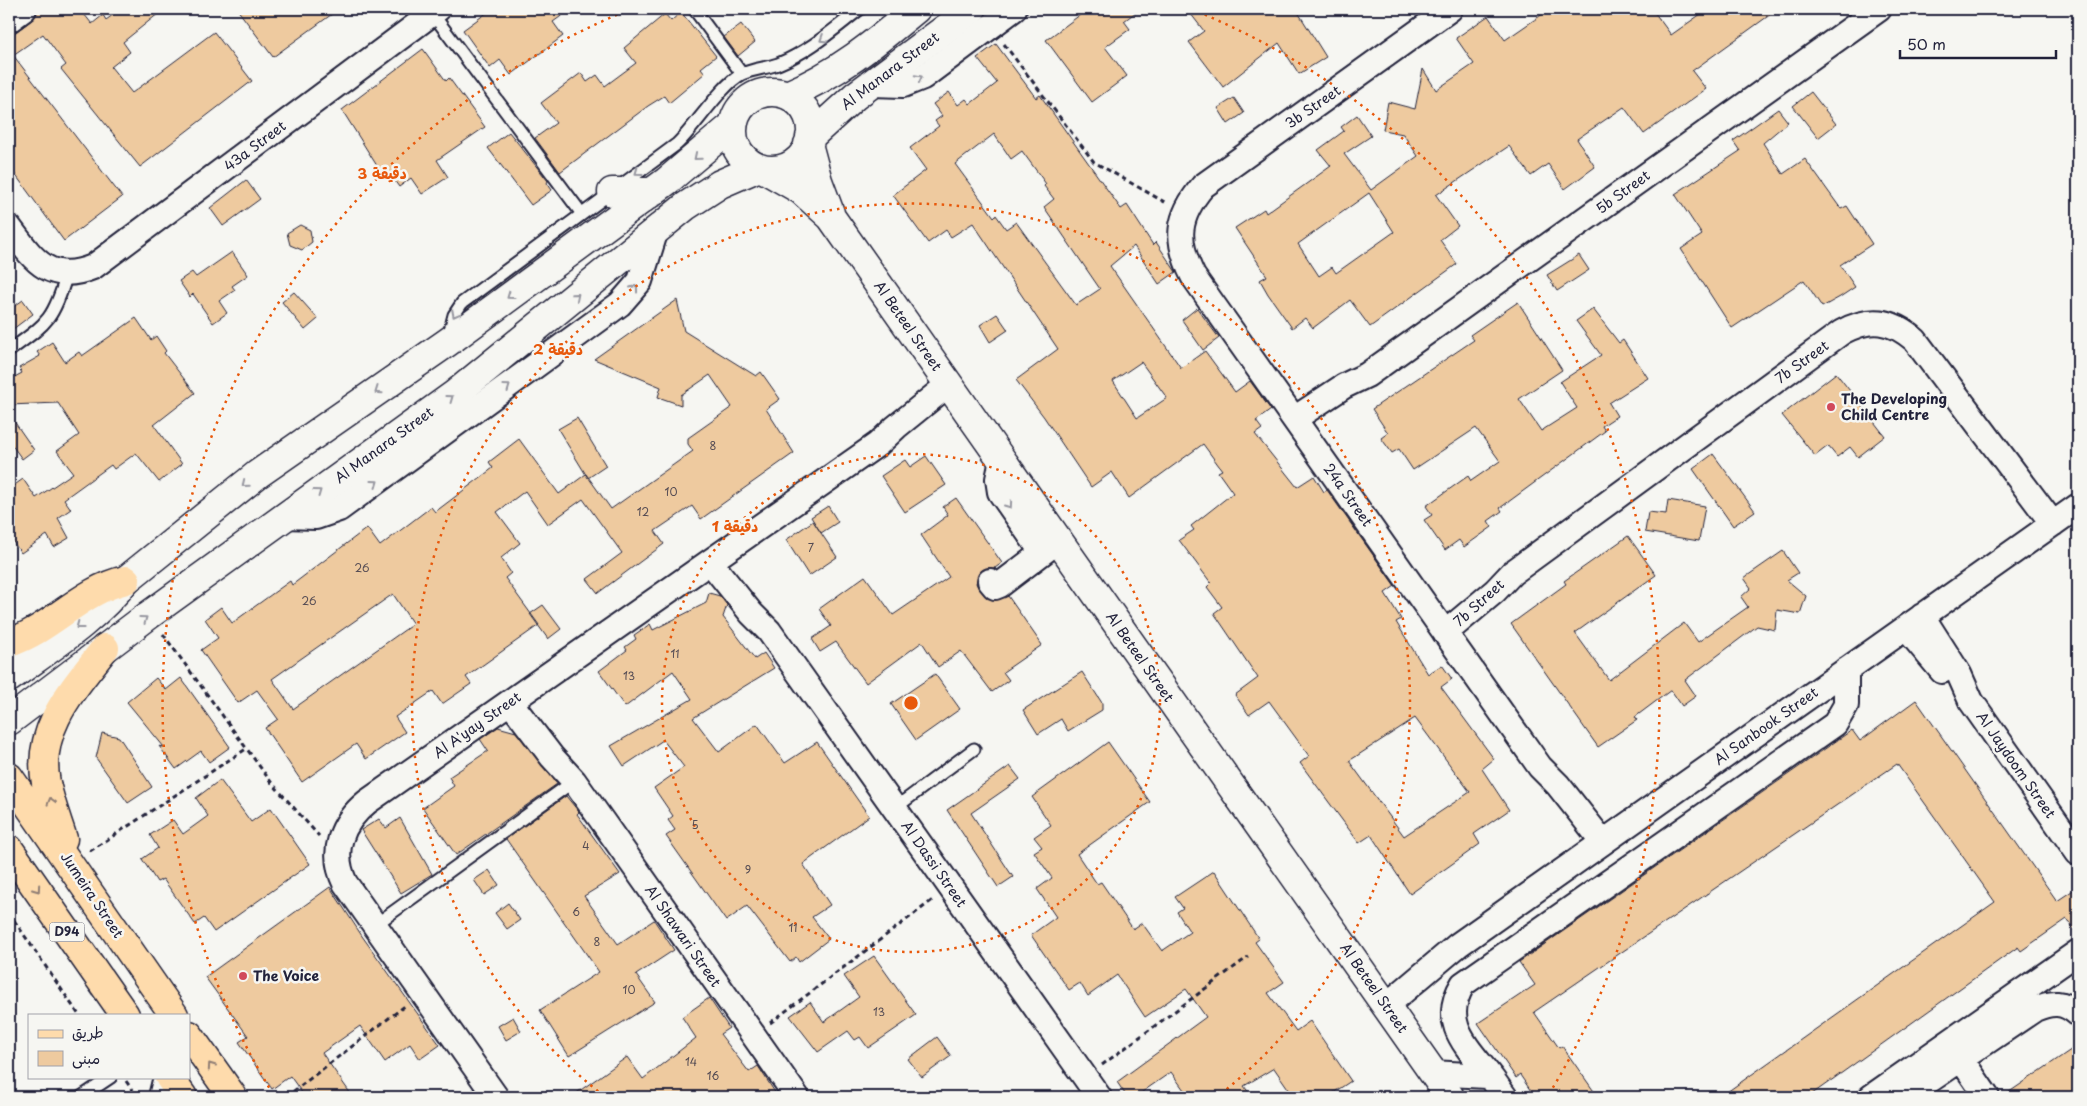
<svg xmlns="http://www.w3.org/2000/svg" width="2087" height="1106" font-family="'Playpen Sans','Playpen Sans Arabic',sans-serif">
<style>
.building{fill:#eeca9f;stroke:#22223b;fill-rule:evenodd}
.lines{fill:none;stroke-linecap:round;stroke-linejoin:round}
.lane-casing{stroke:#22223b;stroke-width:15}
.street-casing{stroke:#22223b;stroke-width:28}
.secondary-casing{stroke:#22223b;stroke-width:31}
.primary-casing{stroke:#22223b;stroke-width:31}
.path{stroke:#22223b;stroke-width:3;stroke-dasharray:5 4;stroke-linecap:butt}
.lane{stroke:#f6f6f2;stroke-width:11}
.street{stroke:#f6f6f2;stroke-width:24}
.secondary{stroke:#f6f6f2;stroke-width:28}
.primary{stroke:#fedbac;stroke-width:28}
.oneway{stroke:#9797a0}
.oneway2{stroke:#907e74}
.ring{fill:none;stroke:#e8590c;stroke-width:2.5;stroke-dasharray:2.5 5}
.poi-dot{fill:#d1495b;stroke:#f6f6f2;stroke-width:2}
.labels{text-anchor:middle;stroke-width:5;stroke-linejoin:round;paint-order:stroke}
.number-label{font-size:11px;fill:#554c54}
.shield{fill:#f6f6f2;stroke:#626272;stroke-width:1}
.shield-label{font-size:12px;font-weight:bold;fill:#22223b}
.street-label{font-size:14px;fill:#22223b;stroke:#f6f6f2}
.poi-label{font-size:14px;font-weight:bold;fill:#22223b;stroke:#f6f6f2;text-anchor:start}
.centre{fill:#e8590c;stroke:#f6f6f2;stroke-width:2.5}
.ring-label{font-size:15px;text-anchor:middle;font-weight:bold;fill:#e8590c;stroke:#f6f6f2;stroke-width:5;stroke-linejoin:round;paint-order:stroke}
</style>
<rect width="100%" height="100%" fill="#f6f6f2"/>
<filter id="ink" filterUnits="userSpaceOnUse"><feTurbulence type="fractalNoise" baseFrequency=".02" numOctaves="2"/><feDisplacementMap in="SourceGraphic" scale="10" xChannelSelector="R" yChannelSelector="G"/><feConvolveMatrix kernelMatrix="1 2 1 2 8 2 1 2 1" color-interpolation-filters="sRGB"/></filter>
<g filter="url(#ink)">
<path class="building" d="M38,9H80L92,24L103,15L106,20L121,9H164L123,42L130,52L111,67L132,93L214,32L252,81L140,167L61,69L66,65L43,34L13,55L122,197L64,241L9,166V37L32,20Z
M237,9H339L273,57Z
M492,9H571L553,22L563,36L511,75L500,60L490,68L463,30Z
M1088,9H1140L1124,21L1130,29L1105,47L1127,76L1092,102L1046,40Z
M1187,9H1296L1326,57L1299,74L1279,43L1223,87L1189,42L1204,31Z
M1550,9H1652L1671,35L1708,9H1778L1692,71L1706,89L1644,134L1624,107L1577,139L1595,167L1565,189L1548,164L1531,176L1509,146L1436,195L1458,226L1440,240L1457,264L1370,327L1350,300L1313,328L1305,318L1292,328L1268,294L1260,280L1267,276L1235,228L1264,209L1266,213L1331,166L1318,150L1344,131L1341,127L1357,115L1371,136L1344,154L1371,190L1418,156L1403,134L1383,130L1388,102L1415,109L1423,69L1436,90L1474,64L1456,38L1488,16L1505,40ZM1369,193L1394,232L1336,273L1332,267L1319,276L1298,244Z
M681,12L716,56L701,68L705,73L669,103L664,96L648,106L560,172L535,138L556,123L541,103L581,73L587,82L597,75L605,86L636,63L624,48L665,14L671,21Z
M741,24L755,42L738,56L724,37Z
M996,44L1036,98L1040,95L1121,209L1127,205L1153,245L1156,242L1176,272L1159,284L1134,246L1110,266L1181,368L1205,351L1235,392L1250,381L1271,410L1256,421L1262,429L1255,434L1297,487L1314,476L1324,492L1327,490L1395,586L1385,593L1401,619L1396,622L1428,674L1442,665L1452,679L1441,687L1494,759L1482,769L1509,810L1474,834L1480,844L1410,894L1371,835L1359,843L1300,763L1309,756L1269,701L1249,715L1235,695L1258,678L1214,613L1222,607L1207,587L1211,583L1179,540L1194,530L1191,526L1233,493L1218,472L1222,470L1203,444L1129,498L1112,472L1091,487L1044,417L1016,380L1058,349L973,223L951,237L946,230L928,243L893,195L926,170L910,148L939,126L935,121L942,116L933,104L949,92L958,105L966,99L970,104L997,83L977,58ZM994,134L1011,159L1022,151L1046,184L1044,186L1054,199L1044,207L1100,289L1076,305L1016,222L1006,229L996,215L994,217L955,164ZM1141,362L1167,398L1137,418L1113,381ZM1415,718L1470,792L1404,836L1349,761Z
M423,49L446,81L449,78L485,127L437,160L448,177L422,194L411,178L399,187L389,173L384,177L342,110Z
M1811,92L1836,124L1818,138L1793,106Z
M1234,98L1244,113L1228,124L1218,108Z
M1778,109L1788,122L1763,143L1783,174L1805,159L1841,209L1847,206L1872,244L1840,265L1855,287L1840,297L1822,307L1804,280L1732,328L1681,249L1702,235L1675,194L1740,151L1733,141Z
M509,132L548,181L547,183L552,190L531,205L488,148Z
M246,180L260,199L223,226L210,208Z
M300,225L310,230L312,242L302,250L290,245L287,233Z
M232,252L248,275L232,286L235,290L219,301L227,313L213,323L193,294L190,297L179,281L192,272L196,277Z
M1579,255L1589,270L1557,291L1547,275Z
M294,292L318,319L305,330L282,302Z
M23,300L33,314L9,332V310Z
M677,300L684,331L756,376L761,372L780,399L766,409L794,453L701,519L692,506L655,531L664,544L598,593L587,579L622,553L583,499L548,524L525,491L497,512L520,543L501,558L511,573L505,578L539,625L466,677L471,684L442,704L433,691L395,717L405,732L366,759L356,744L302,782L265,728L278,719L257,690L238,703L201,650L218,638L205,619L221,607L232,623L290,581L292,585L367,528L380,546L431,507L435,512L493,468L489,462L519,439L559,494L586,474L611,509L693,451L688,444V438L732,407L710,375L681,395V405L658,397L661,387L594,359ZM393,594L413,624L293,709L272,679Z
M1518,302L1562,370L1519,399L1541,431L1577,408L1560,382L1601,355L1576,321L1593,309L1619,343L1623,340L1648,378L1609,403L1617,416L1602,426L1605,431L1500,508L1502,511L1488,521L1492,527L1464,547L1459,540L1445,550L1424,520L1432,515L1426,506L1468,476L1471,481L1500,461L1476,428L1413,470L1399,449L1392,453L1381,438L1388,433L1372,409L1474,340L1470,335Z
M1197,308L1219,338L1203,350L1182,320Z
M997,314L1008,330L990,342L980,325Z
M136,318L151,340L156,336L166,351L164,353L195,393L154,425L182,464L159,482L136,453L114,469L111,465L64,499L71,509L58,518L69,538L54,547L47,535L21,553L9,536V489L23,479L36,498L73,473L57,451L79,435L58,403L9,405V380L22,373L19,368L40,356L37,352L52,342L65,362L79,352L82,356Z
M1836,373L1885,436L1858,457L1850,447L1837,457L1828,446L1815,456L1782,415Z
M9,414L34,450L22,459L9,441Z
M577,418L606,466L588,478L558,429Z
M1713,454L1755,511L1733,526L1693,469Z
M926,456L946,485L905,512L881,476L905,460L910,467Z
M956,498L1002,563L995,568H987L981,571L976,583L979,589L992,600L1008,596L1042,645L1003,672L1009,680L992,692L961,651L938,667L922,642L866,683L836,642L820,652L812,639L831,626L819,609L865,576L893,615L949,577L921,535L948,515L943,507Z
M1668,500L1705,506L1699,541L1645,532L1648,512L1666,514Z
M828,506L838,522L821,533L811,517Z
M813,521L837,557L809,576L786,540Z
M1628,536L1656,575L1575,633L1609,680L1684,623L1698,642L1748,607L1741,597L1751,588L1744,578L1783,551L1798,573L1787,580L1806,596L1800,614L1777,610L1775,630L1757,626L1685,680L1696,696L1682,706L1671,690L1635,717L1637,720L1598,747L1511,624L1566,584L1564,581Z
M709,593L720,596L727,605L723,617L755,659L764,653L774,668L693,718L719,752L757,724L785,763L817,742L869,816L803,864L830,905L812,917L829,939L799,962L796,957L790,962L747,906L726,921L666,836L675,830L668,820L673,816L654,788L684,767L663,740L624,766L611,746L692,699L673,671L625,707L599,671L627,650L625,647L636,639L634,635L650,624L653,630L706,603Z
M543,605L561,629L548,639L530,614Z
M1082,672L1102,703V710L1068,731L1061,719L1038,734L1023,710Z
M935,674L960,709L916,740L891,704Z
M156,678L166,690L181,678L230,747L209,762L201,751L176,769L159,746L164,747L127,702Z
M1916,700L2057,901L2078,887V936L2067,919L2021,951L2018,947L1808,1097H1720L1995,902L1897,764L1534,1012L1559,1048L1562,1046L1598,1097H1535L1520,1075L1516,1078L1478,1023L1535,985L1519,962L1852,730L1860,741Z
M498,727L516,732L557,784L456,855L423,808L454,786L449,777L488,751L480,739Z
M102,733L119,737L152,787L128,803L96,758Z
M1108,742L1150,802L1077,854L1097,884L1101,882L1133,929L1142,923L1162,951L1190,932L1177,912L1183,908L1175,897L1214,871L1259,939L1255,942L1284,982L1268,993L1296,1031L1310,1021L1351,1081L1327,1097H1294L1274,1068L1244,1086L1252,1097H1189L1171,1072L1135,1097H1127L1117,1082L1206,1017L1186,989L1145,1017L1117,975L1088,996L1080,983L1069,990L1031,935L1056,917L1037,889L1052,878L1034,852L1042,847L1034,837L1051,825L1032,797Z
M1010,766L1020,779L971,813L1013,877L998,887L947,810Z
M220,780L251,822L271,808L310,864L214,932L204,918L195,924L163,879L157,882L142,859L158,848L150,835L173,820L183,834L208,816L196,798Z
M566,796L579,812L577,814L620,874L584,896L618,944L654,920L674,950L636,975L655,1002L569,1056L540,1010L599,972L506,839Z
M400,818L432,874L401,893L361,830L379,819L386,828Z
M489,870L499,885L484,895L474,880Z
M330,887L362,936L440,1045L420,1059L410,1044L385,1062L360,1026L322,1053L353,1097H305L290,1076L272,1089L239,1042L248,1036L205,977Z
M508,903L520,920L507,929L495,913Z
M874,956L916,1015L868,1048L860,1037L855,1040L848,1031L818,1052L790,1016L810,1002L824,1022L859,997L844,976Z
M709,998L729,1028L720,1034L749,1072L758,1066L778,1097H571L627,1057L643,1079L696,1038L682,1017Z
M513,1017L521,1031L506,1040L498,1026Z
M937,1037L951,1056L922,1077L908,1059Z
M2078,1045V1097H2002Z"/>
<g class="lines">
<defs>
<path id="lane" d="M694,9L742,74
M432,13L582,214
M448,338L454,315L462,303L677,144C696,126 721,85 742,74C753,69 767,68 778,64C810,51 834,29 860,9
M9,351C47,323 53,321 67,274
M895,808L974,749
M375,925L574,781
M81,1097L111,1077"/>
<path id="street" d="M1450,9L1203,186C1177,217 1175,240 1193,276L1540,767L1558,785L1603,842
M9,20L24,9
M872,84L903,85L923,77L1014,9
M9,227C33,259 49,285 93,267L438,9
M1294,419L1344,386L1367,375L1879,9
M1002,460L998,479L1000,492L1042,552
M285,516L316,517L339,509L620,304L640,281L656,230
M710,562L751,613L769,631L1099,1097
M990,581L995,587L1000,585L1055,543
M1922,616L1959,674L1971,701L2078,853
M1906,628L1942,671
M1445,633L1495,591L1512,573L1842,332C1870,317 1891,319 1915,340L2053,524
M510,702L552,757L574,781L797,1097
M1387,1005L1458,945L2078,506
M1961,1059L1987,1097
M1432,1073L1486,1076L1493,1080L1505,1097
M1493,1080C1470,1049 1438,1024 1463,984L1835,724L1846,705V670
M161,1097L166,1077
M496,1097L345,883C330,852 341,823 367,802L878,444L896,427L949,384
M1871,1097L2078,952
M1905,1097L2035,1009C2051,1002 2064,1001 2078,1014"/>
<path id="secondary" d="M733 131a39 39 0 1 1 78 0a39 39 0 1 1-78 0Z
M787,95C836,75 875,43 916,9
M810,137L855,96L972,9
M808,144L818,181L830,213
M766,170L801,190L831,217L1450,1097
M612,192H653
M9,678C50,648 95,620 126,580L258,474L448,342L667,181L733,125
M9,721L149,615L455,394L686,206L720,184L757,168"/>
<path id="primary" d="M9,643C52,629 81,590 126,580
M9,777L174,1015
M63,839C57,820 50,802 46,783C35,729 74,688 105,648
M9,849L125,1015
M189,1035L233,1097
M169,1077L183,1097"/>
</defs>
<use href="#lane" class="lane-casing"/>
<use href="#street" class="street-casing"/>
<use href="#secondary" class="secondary-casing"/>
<use href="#primary" class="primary-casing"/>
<path class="path" d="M1004,44L1094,162L1168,204
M163,634L271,782L319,836
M90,851L246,749
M9,913L79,1015
M770,1023L934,899
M1102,1065L1248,957
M126,1081L137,1097
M286,1097L406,1005"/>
<use href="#lane" class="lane"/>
<use href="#street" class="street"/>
<use href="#secondary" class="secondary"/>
<use href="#primary" class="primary"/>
</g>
<defs><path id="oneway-chevron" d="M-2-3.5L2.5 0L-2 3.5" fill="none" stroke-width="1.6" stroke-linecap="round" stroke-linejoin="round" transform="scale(1.25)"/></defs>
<g class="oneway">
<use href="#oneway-chevron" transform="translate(823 39) rotate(148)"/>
<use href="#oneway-chevron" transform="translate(919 78) rotate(-28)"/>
<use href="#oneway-chevron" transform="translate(697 157) rotate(140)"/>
<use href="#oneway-chevron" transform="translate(638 172) rotate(144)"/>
<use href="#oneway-chevron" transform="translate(635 288) rotate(-54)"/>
<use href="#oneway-chevron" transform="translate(510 296) rotate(144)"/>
<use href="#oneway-chevron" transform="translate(576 296) rotate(-40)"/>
<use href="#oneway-chevron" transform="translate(455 314) rotate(118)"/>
<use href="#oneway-chevron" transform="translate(507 387) rotate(-36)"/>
<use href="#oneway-chevron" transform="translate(378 391) rotate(145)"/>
<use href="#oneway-chevron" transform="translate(450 398) rotate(-36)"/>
<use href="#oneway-chevron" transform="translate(375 483) rotate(-36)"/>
<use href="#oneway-chevron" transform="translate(245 484) rotate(141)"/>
<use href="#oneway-chevron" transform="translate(318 492) rotate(-36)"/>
<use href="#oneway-chevron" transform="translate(1009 505) rotate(55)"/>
<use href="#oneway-chevron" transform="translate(144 619) rotate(-36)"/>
<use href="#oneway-chevron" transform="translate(79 626) rotate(143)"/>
</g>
<g class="oneway2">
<use href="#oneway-chevron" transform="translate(51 801) rotate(-107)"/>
<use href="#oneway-chevron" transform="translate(37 889) rotate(55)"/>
<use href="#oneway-chevron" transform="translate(211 1066) rotate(-125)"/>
</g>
</g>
<g class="ring">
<circle cx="911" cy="703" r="249"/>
<path d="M604 1096A499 499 0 1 1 1218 1096"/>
<path d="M273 1094A748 748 0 0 1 631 9M1191 9A748 748 0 0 1 1549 1094"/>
</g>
<g class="poi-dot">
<circle cx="1831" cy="407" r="5"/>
<circle cx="243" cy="976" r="5"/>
</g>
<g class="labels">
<g class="number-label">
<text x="713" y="450">8</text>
<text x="671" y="496">10</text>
<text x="643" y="516">12</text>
<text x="811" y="552">7</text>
<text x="362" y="572">26</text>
<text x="309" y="605">26</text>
<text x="675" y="658">11</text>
<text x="629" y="680">13</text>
<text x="695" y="829">5</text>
<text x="586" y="850">4</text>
<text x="748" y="874">9</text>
<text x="576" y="916">6</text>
<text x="793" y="932">11</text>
<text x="597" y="946">8</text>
<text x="629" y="994">10</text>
<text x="879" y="1016">13</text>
<text x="691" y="1066">14</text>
<text x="713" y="1080">16</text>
</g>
<rect class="shield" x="49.5" y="922.5" width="35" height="19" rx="4"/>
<g class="shield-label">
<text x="67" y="936">D94</text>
</g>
<g class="street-label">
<text transform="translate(890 71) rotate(-37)" y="5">Al Manara Street</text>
<text transform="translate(1313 107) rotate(-35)" y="5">3b Street</text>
<text transform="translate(255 146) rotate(-37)" y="5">43a Street</text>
<text transform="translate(1623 192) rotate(-36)" y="5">5b Street</text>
<text transform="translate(908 326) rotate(55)" y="5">Al Beteel Street</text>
<text transform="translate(1802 362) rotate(-36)" y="5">7b Street</text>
<text transform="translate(384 445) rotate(-36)" y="5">Al Manara Street</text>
<text transform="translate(1348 495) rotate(55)" y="5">24a Street</text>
<text transform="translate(1479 603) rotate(-42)" y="5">7b Street</text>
<text transform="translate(1140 657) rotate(55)" y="5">Al Beteel Street</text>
<text transform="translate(477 725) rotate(-35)" y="5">Al A'yay Street</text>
<text transform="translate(1766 726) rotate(-35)" y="5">Al Sanbook Street</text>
<text transform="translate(2016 765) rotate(55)" y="5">Al Jaydoom Street</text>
<text transform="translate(934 864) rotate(55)" y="5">Al Dassi Street</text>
<text transform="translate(92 895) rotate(56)" y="5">Jumeira Street</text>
<text transform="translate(683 936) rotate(55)" y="5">Al Shawari Street</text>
<text transform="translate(1374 988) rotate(55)" y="5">Al Beteel Street</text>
</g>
<g class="poi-label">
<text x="1841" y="404">The Developing<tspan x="1841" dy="16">Child Centre</tspan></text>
<text x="253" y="981">The Voice</text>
</g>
</g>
<circle cx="911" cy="703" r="8" class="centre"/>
<g class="ring-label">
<text x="382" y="179">3 دقيقة</text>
<text x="558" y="355">2 دقيقة</text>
<text x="735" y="532">1 دقيقة</text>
</g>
<rect width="2087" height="1106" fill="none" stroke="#f6f6f2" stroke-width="30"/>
<rect x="15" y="15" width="2057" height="1076" fill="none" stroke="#22223b" stroke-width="2" filter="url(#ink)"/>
<rect x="28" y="1014" width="162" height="65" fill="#f6f6f2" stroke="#a1a1a9"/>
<rect x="38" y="1030" width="25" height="8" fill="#fedbac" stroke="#a1a1a9"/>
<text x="72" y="1038" font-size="15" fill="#22223b">طريق</text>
<rect x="38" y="1051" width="25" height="15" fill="#eeca9f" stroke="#a1a1a9"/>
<text x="72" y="1064" font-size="15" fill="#22223b">مبنى</text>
<path d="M1900 50v8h156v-8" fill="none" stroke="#22223b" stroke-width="2.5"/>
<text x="1907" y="50" font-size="15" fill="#22223b" stroke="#f6f6f2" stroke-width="4" paint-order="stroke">50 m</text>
</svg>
